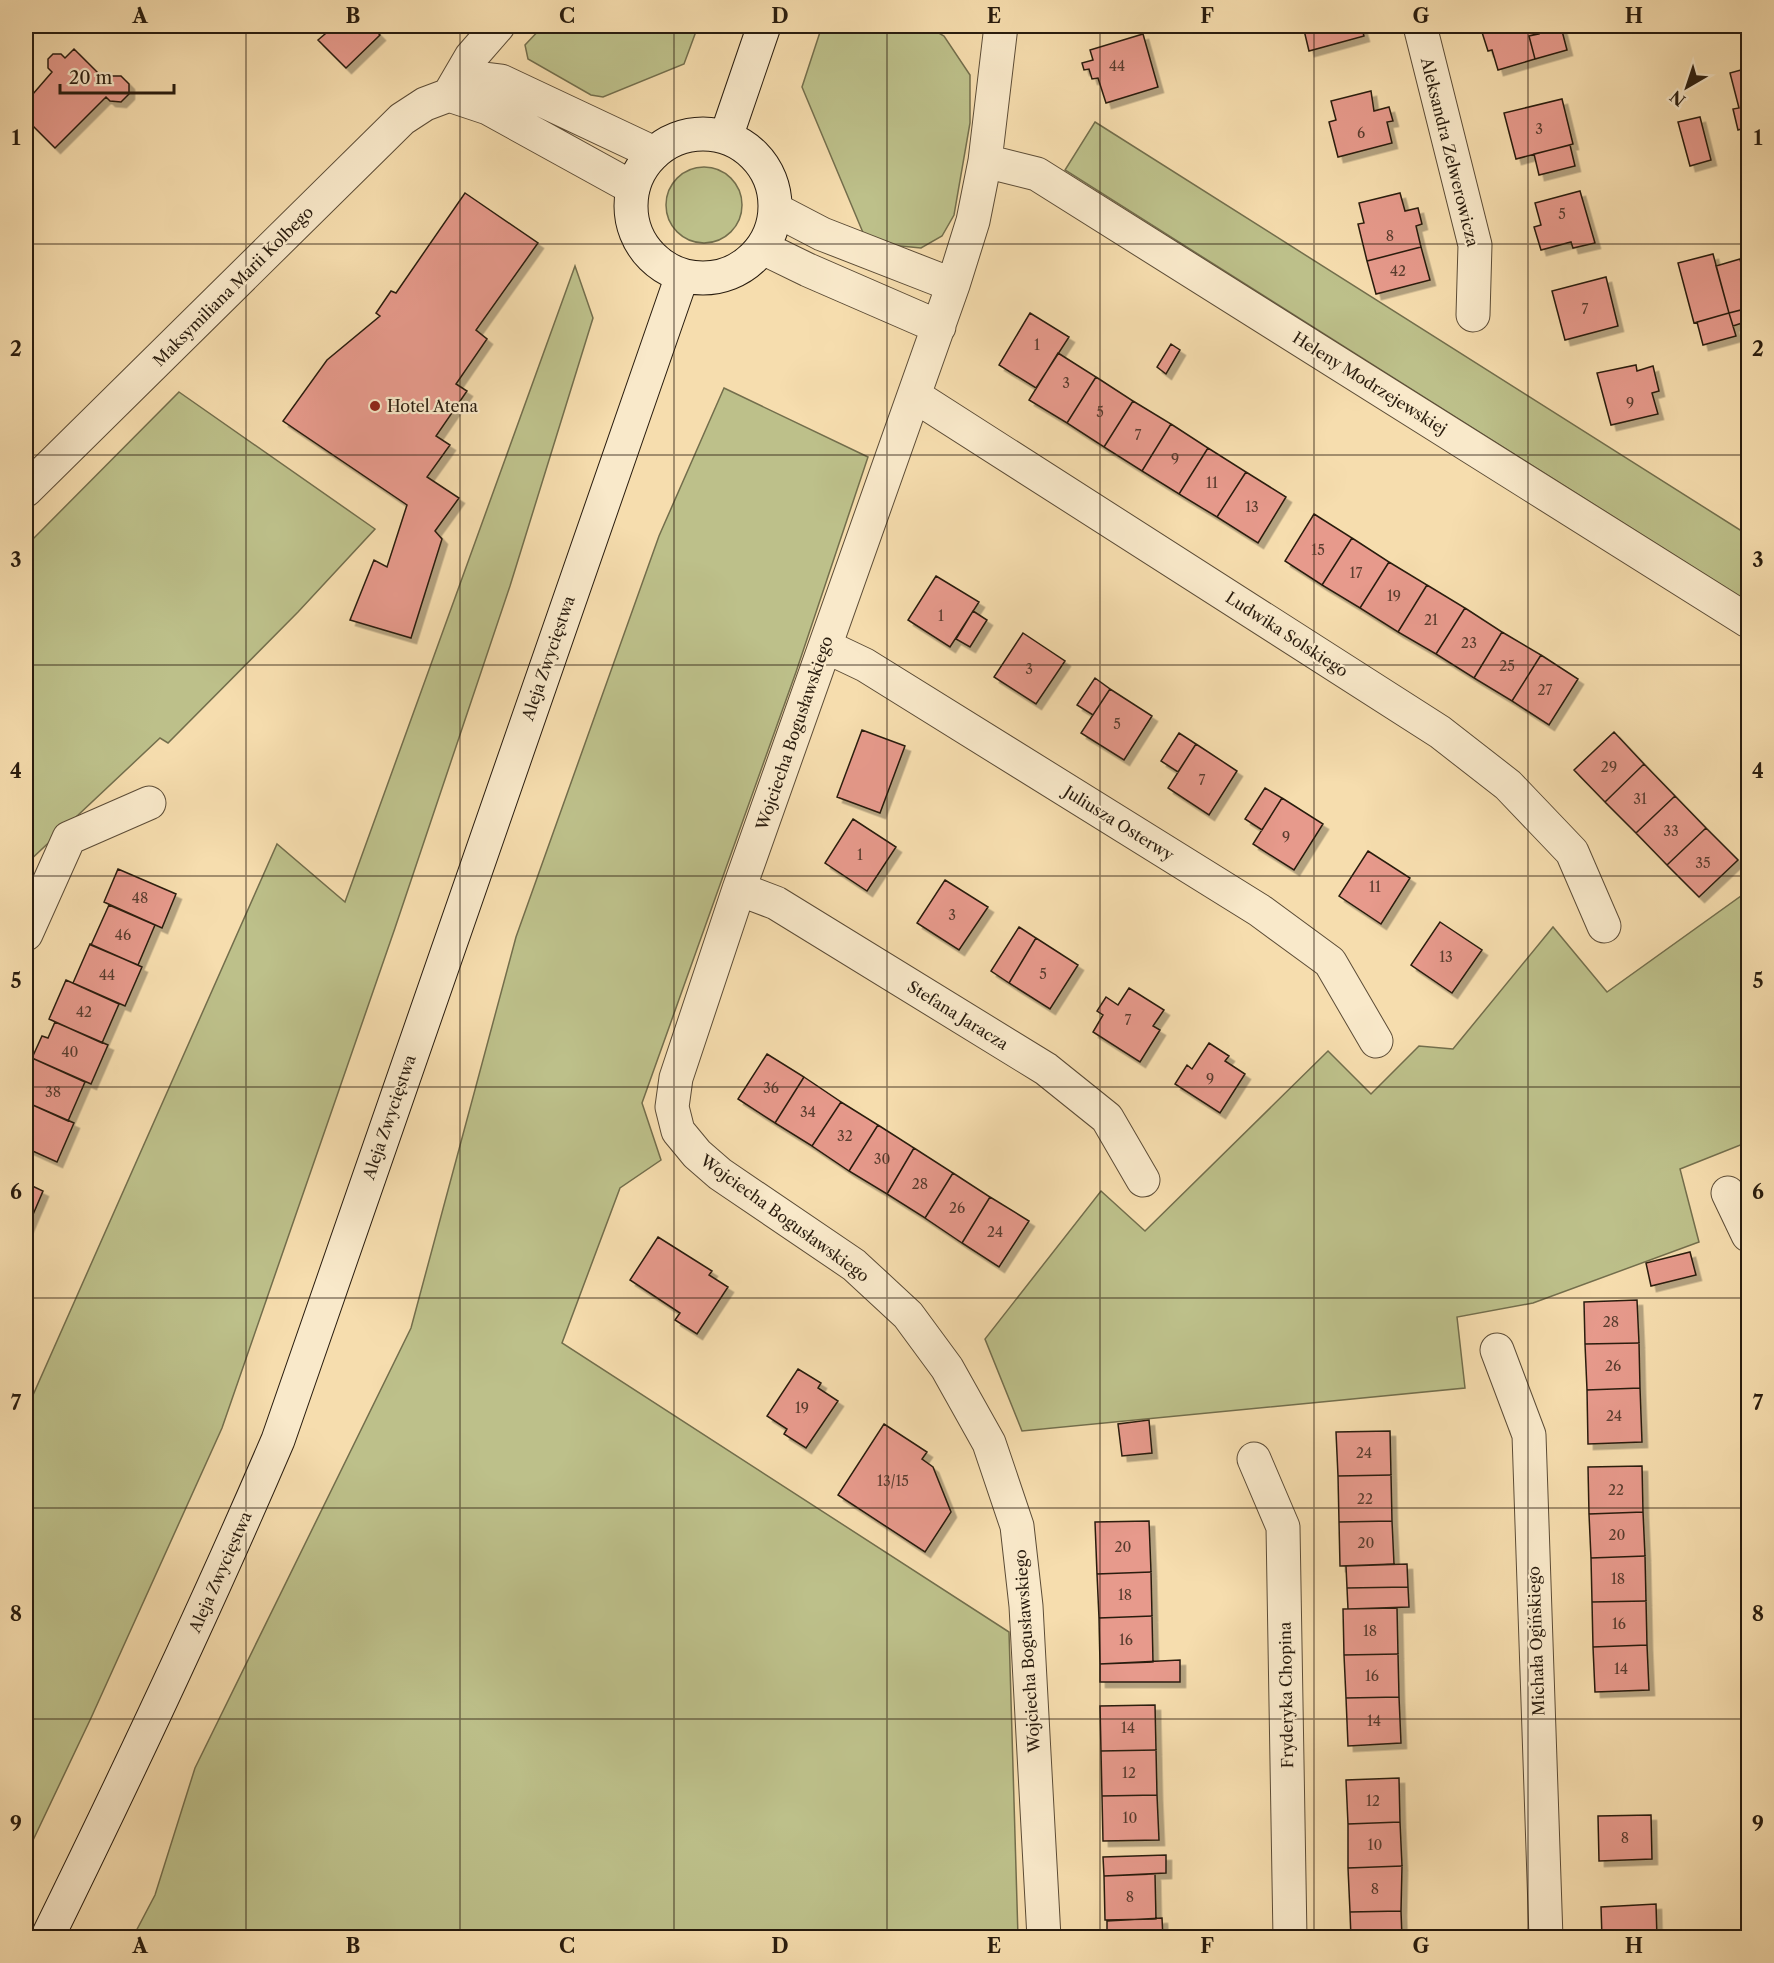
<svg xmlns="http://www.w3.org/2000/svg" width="1774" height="1963" font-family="'Libre Caslon Text',serif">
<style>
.green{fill:#bdc08a;stroke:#736e4c;stroke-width:1.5}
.building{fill:#e79a8c;stroke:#291c0e;stroke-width:1.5;filter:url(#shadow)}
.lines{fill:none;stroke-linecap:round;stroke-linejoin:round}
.street-casing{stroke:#5c4c36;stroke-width:35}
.secondary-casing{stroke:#291c0e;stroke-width:35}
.street{stroke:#f9e9ca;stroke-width:33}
.secondary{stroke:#f9e9ca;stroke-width:33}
.grid{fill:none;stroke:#291c0e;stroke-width:1.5;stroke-opacity:0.55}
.poi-dot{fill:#8f2418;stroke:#f9e9ca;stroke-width:2}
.labels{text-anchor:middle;stroke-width:4.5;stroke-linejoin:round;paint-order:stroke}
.number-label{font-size:14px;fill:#583c2e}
.street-label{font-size:16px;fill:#291c0e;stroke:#f9e9ca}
.poi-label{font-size:16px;fill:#291c0e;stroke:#f9e9ca;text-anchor:start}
.neatline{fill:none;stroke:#291c0e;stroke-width:2}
.grid-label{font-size:20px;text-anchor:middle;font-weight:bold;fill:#291c0e}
</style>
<defs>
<filter id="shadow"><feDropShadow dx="5.5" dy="5.5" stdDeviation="0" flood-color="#0004"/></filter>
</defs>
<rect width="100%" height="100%" fill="#f6ddae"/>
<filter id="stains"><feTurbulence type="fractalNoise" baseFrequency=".00333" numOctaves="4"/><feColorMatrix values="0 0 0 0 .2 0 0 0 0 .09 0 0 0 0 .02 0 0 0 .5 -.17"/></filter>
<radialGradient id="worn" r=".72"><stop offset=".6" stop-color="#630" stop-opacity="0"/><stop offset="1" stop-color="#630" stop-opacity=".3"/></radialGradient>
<path class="green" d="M543,26H698L684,64L603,97L591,95L528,59L525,45Z
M822,26H927L944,36L970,75V123L954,215L942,236L921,248L890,245L864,235L802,87Z
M1095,122L1748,535V602L1065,170Z
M666 205a38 38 0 1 1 76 0a38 38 0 1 1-76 0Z
M575,266L593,318L510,586L395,928L222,1428L91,1718L26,1855V1411L277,844L345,902Z
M724,388L868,457L796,672L642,1103L661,1160L620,1188L562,1343L1009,1632L1018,1937H133L155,1895L195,1768L411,1328L516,937L659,536Z
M179,392L375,529L298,612L168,743L160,738L26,864V546Z
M1748,891V1142L1680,1169L1699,1242L1533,1303L1457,1317L1465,1388L1022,1431L985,1339L1101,1191L1145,1231L1328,1051L1371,1094L1419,1046L1453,1049L1553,927L1607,992Z"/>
<path class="building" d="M316,26H371L380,35L346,68L318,40L325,34Z
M1303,26H1361L1364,36L1309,51Z
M1480,26H1537L1539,34L1529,36L1535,59L1498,70L1492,50L1488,51Z
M1561,27L1567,50L1535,59L1529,36Z
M1143,34L1158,87L1106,103L1098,78L1092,79L1089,69L1084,70L1082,63L1093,60L1090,50Z
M74,49L106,81L110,76H121L129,84V94L121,102L110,101L106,97L55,148L26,119V102L52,72L48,68V59L53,54H61L65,58Z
M1748,68V127L1738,130L1733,109L1739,108L1730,73Z
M1371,91L1374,111L1389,107L1393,121L1387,122L1392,143L1338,157L1329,122L1336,120L1331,101Z
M1562,99L1573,144L1516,159L1504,113Z
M1700,117L1711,160L1690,166L1678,122Z
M1570,145L1575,166L1539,175L1534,154Z
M1580,191L1595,243L1573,248L1571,242L1541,250L1534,227L1541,225L1535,203Z
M465,193L538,243L476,330L487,339L456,384L467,391L436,436L450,445L427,477L459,498L435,531L442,539L411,638L350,620L374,560L387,567L407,505L283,421L327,360L380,316L376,313L391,291L396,293Z
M1400,193L1405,211L1418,208L1422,224L1416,226L1421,247L1367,261L1358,224L1364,223L1359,203Z
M1421,247L1430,280L1376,294L1367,261Z
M1713,254L1729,313L1694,323L1678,263Z
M1740,259L1748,292V308L1729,313L1716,266Z
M1606,277L1618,326L1565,340L1552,291Z
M1745,309L1748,321L1733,326L1729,313Z
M1030,313L1069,337L1036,388L999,365Z
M1729,313L1736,336L1703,345L1697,322Z
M1171,344L1180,350L1166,374L1157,367Z
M1058,353L1096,377L1067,423L1029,400Z
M1636,365L1637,371L1653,366L1659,391L1652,393L1658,414L1611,425L1597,373Z
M1096,377L1133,401L1104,447L1067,423Z
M1133,401L1171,424L1142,471L1104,447Z
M1171,424L1208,448L1179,494L1142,471Z
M1208,448L1246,472L1217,517L1179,494Z
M1246,472L1286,497L1258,543L1217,517Z
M1314,514L1352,538L1322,585L1285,561Z
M1352,538L1389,562L1360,608L1322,585Z
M1389,562L1427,585L1398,632L1360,608Z
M936,576L979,602L950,647L908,620Z
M1427,585L1465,608L1436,654L1398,632Z
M1465,608L1502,632L1474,678L1436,654Z
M973,611L987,620L970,647L956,639Z
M1502,632L1541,655L1512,701L1474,678Z
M1023,633L1065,661L1036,704L994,677Z
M1541,655L1578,679L1549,725L1512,701Z
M1095,678L1110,689L1093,715L1077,705Z
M1110,689L1152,716L1124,760L1081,733Z
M862,730L905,746L880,813L837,797Z
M1614,732L1644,764L1605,802L1574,770Z
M1179,733L1196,744L1178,772L1161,761Z
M1196,744L1237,771L1209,815L1168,788Z
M1644,764L1675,796L1636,833L1605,802Z
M1265,788L1282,798L1262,830L1245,819Z
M1675,796L1706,828L1667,865L1636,833Z
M1282,798L1323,824L1294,870L1253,844Z
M853,819L896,847L867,891L825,863Z
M1706,828L1738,860L1699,897L1667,865Z
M1368,851L1410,878L1381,924L1339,896Z
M118,869L176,894L162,928L104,902Z
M945,880L988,907L959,950L917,923Z
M109,905L155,925L138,965L91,945Z
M1440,922L1482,950L1452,993L1411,965Z
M1019,927L1036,938L1009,983L991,971Z
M1036,938L1078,965L1050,1009L1009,983Z
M90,944L142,967L125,1006L73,983Z
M66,980L119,1004L102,1043L49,1019Z
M1129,988L1164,1010L1153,1026L1160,1030L1140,1062L1093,1032L1103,1015L1097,1011L1106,997L1118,1005Z
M55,1022L108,1045L91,1084L32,1058L42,1036L48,1038Z
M1209,1043L1229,1056L1225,1061L1245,1074L1220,1113L1175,1084L1187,1065L1192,1069Z
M767,1054L804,1077L775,1123L738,1099Z
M32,1058L85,1082L68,1121L26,1102V1072Z
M804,1077L841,1102L812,1146L775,1123Z
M26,1102L74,1123L57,1162L26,1148Z
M841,1102L878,1125L849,1171L812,1146Z
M878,1125L914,1148L887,1194L849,1171Z
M914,1148L953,1173L925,1218L887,1194Z
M953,1173L990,1197L962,1243L925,1218Z
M26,1183L43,1191L26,1231Z
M990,1197L1029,1221L999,1267L962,1243Z
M658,1237L712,1271L709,1275L728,1287L697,1334L675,1320L680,1313L630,1280Z
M1690,1252L1696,1275L1651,1286L1646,1263Z
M1637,1300L1639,1343L1585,1344L1584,1302Z
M1639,1343L1640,1388L1587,1390L1585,1344Z
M798,1369L821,1383L818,1388L838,1401L806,1448L784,1434L787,1429L767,1416Z
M1640,1388L1642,1442L1588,1444L1587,1390Z
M1149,1420L1152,1453L1122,1456L1118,1424Z
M884,1424L927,1452L922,1459L933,1467L951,1512L925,1552L838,1495Z
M1390,1431L1391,1475L1338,1476L1336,1432Z
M1642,1466L1643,1512L1589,1514L1588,1467Z
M1391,1475L1392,1521L1339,1522L1338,1476Z
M1643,1512L1645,1556L1591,1558L1589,1514Z
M1149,1521L1151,1572L1097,1574L1095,1522Z
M1392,1521L1394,1564L1340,1566L1339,1522Z
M1645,1556L1646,1601L1592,1602L1591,1558Z
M1407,1564L1408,1587L1347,1588L1346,1566Z
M1151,1572L1152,1616L1099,1618L1097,1574Z
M1408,1587L1409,1607L1348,1609L1347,1588Z
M1646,1601L1647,1645L1593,1647L1592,1602Z
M1397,1608L1398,1654L1344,1655L1343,1609Z
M1152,1616L1153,1662L1100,1664L1099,1618Z
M1647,1645L1649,1690L1595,1692L1593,1647Z
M1398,1654L1399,1697L1346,1698L1344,1655Z
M1180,1660V1682H1100V1664Z
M1399,1697L1401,1743L1348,1746L1346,1698Z
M1155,1705L1156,1750L1101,1751L1100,1706Z
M1156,1750L1157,1795L1102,1796L1101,1751Z
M1399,1778L1400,1822L1348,1824L1346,1780Z
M1157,1795L1159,1840L1103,1841L1102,1796Z
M1651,1815L1652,1859L1599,1861L1598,1816Z
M1400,1822L1402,1866L1348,1868V1824Z
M1166,1855V1873L1104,1876L1103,1857Z
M1402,1866L1401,1911L1350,1912L1348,1868Z
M1155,1874L1156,1919L1105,1920L1104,1876Z
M1656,1904L1657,1938H1602L1601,1907Z
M1401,1911L1402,1938H1351L1350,1912Z
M1162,1918L1163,1938H1107V1921Z"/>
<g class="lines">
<defs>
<path id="street" d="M1001,26L985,161L973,221L953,285L739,889L676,1078L672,1107L678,1131L697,1154L720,1174L854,1265L908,1315L947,1368L989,1443L1017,1526L1026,1606L1044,1938
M1420,26L1475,245L1473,315
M450,93L471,57L498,26
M449,95L488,108L633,188
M985,161L1037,174L1748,621
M776,210L822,234L953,285
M763,248L808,270L939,327
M915,396L1440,732L1508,785L1572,852L1604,926
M26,490L402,119L425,104L449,95L477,78L501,81L654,153
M825,646L865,665L1259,910L1330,962L1376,1041
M739,889L776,903L1046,1069L1107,1118L1143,1180
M26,934L69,838L149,803
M1728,1193L1748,1235
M1497,1350L1529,1435L1546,1938
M1254,1459L1283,1527L1290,1938"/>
<path id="secondary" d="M631 206a72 72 0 1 1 144 0a72 72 0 1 1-144 0Z
M726,137L764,26
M47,1938C128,1773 206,1608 278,1440L682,276"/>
</defs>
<use href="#street" class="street-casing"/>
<use href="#secondary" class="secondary-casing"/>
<use href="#street" class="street"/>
<use href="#secondary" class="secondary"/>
</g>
<path class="grid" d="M246,26V1938M460,26V1938M674,26V1938M887,26V1938M1100,26V1938M1314,26V1938M1528,26V1938M26,244H1748M26,455H1748M26,665H1748M26,876H1748M26,1087H1748M26,1298H1748M26,1508H1748M26,1719H1748"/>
<circle class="poi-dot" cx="375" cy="406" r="6"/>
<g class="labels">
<g class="number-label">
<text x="1117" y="71">44</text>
<text x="1539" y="134">3</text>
<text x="1361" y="138">6</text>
<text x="1562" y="219">5</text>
<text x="1390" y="241">8</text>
<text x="1398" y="276">42</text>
<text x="1585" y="314">7</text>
<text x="1037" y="350">1</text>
<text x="1066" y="388">3</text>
<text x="1630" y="408">9</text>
<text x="1100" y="417">5</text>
<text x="1138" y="440">7</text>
<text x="1175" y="464">9</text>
<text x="1212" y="488">11</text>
<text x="1252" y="512">13</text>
<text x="1318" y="555">15</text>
<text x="1356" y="578">17</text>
<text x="1394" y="601">19</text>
<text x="941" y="621">1</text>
<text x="1431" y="625">21</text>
<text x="1469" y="648">23</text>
<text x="1507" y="671">25</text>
<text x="1029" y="674">3</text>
<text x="1545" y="695">27</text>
<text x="1117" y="729">5</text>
<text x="1609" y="772">29</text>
<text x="1202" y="785">7</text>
<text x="1640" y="804">31</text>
<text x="1671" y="836">33</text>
<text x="1286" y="842">9</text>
<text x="860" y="860">1</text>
<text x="1703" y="868">35</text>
<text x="1375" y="892">11</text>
<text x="140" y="903">48</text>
<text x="952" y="920">3</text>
<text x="123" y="940">46</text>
<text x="1446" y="962">13</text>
<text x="1043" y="979">5</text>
<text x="107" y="980">44</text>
<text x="84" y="1017">42</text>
<text x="1128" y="1025">7</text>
<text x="70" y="1057">40</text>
<text x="1210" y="1084">9</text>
<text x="771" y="1093">36</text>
<text x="53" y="1097">38</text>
<text x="808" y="1117">34</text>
<text x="845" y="1141">32</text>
<text x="882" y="1164">30</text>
<text x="920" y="1189">28</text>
<text x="957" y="1213">26</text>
<text x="995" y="1237">24</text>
<text x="1611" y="1327">28</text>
<text x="1613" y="1371">26</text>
<text x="802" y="1413">19</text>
<text x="1614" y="1421">24</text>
<text x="1364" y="1458">24</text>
<text x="893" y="1486">13/15</text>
<text x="1616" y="1495">22</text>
<text x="1365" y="1504">22</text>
<text x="1617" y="1540">20</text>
<text x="1366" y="1548">20</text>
<text x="1123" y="1552">20</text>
<text x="1618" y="1584">18</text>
<text x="1125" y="1600">18</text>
<text x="1619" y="1629">16</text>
<text x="1370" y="1636">18</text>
<text x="1126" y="1645">16</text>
<text x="1621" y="1674">14</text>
<text x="1372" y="1681">16</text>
<text x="1374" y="1726">14</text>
<text x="1128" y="1733">14</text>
<text x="1129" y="1778">12</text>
<text x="1373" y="1806">12</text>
<text x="1130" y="1823">10</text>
<text x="1625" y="1843">8</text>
<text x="1375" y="1850">10</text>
<text x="1375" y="1894">8</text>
<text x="1130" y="1902">8</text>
</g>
<g class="street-label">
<text transform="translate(1450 152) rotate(76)" y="6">Aleksandra Zelwerowicza</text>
<text transform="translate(233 286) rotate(-45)" y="6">Maksymiliana Marii Kolbego</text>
<text transform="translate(1370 383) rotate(32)" y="6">Heleny Modrzejewskiej</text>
<text transform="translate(1287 634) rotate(33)" y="6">Ludwika Solskiego</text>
<text transform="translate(548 658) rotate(-71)" y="6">Aleja Zwycięstwa</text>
<text transform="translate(794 733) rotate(-71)" y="6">Wojciecha Bogusławskiego</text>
<text transform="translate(1119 823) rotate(32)" y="6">Juliusza Osterwy</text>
<text transform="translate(958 1015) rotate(32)" y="6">Stefana Jaracza</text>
<text transform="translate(389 1117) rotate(-71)" y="6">Aleja Zwycięstwa</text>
<text transform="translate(785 1218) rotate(36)" y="6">Wojciecha Bogusławskiego</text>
<text transform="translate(220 1572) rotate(-66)" y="6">Aleja Zwycięstwa</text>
<text transform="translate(1536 1641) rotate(-92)" y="6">Michała Ogińskiego</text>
<text transform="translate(1027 1651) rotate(-94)" y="6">Wojciecha Bogusławskiego</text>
<text transform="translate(1286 1695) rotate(-91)" y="6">Fryderyka Chopina</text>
</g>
<g class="poi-label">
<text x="387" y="412">Hotel Atena</text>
</g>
</g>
<rect width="1774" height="1963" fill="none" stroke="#f6ddae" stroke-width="66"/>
<g transform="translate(1687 87) rotate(219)" stroke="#f9e9ca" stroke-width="4.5" paint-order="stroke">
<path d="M0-4.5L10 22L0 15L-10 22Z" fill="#291c0e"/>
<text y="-9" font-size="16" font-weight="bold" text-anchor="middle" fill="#291c0e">N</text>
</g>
<path d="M60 84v9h114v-9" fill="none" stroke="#291c0e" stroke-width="3"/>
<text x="69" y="84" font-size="18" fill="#291c0e" stroke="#f9e9ca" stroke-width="4.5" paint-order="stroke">20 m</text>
<rect x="33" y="33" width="1708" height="1897" class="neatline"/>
<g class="grid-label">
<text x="140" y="23">A</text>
<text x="353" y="23">B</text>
<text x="567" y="23">C</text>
<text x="780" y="23">D</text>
<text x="994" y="23">E</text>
<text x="1207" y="23">F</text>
<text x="1421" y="23">G</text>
<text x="1634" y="23">H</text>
<text x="16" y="145">1</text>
<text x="1758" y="145">1</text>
<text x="16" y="356">2</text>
<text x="1758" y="356">2</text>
<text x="16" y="567">3</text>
<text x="1758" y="567">3</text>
<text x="16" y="778">4</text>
<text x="1758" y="778">4</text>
<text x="16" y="988">5</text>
<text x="1758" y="988">5</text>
<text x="16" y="1199">6</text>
<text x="1758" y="1199">6</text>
<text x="16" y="1410">7</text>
<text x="1758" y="1410">7</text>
<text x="16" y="1621">8</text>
<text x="1758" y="1621">8</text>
<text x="16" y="1831">9</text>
<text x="1758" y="1831">9</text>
<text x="140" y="1953">A</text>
<text x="353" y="1953">B</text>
<text x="567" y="1953">C</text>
<text x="780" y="1953">D</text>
<text x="994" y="1953">E</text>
<text x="1207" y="1953">F</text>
<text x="1421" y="1953">G</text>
<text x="1634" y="1953">H</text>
</g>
<rect width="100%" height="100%" filter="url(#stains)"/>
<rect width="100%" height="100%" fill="url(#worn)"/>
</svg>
